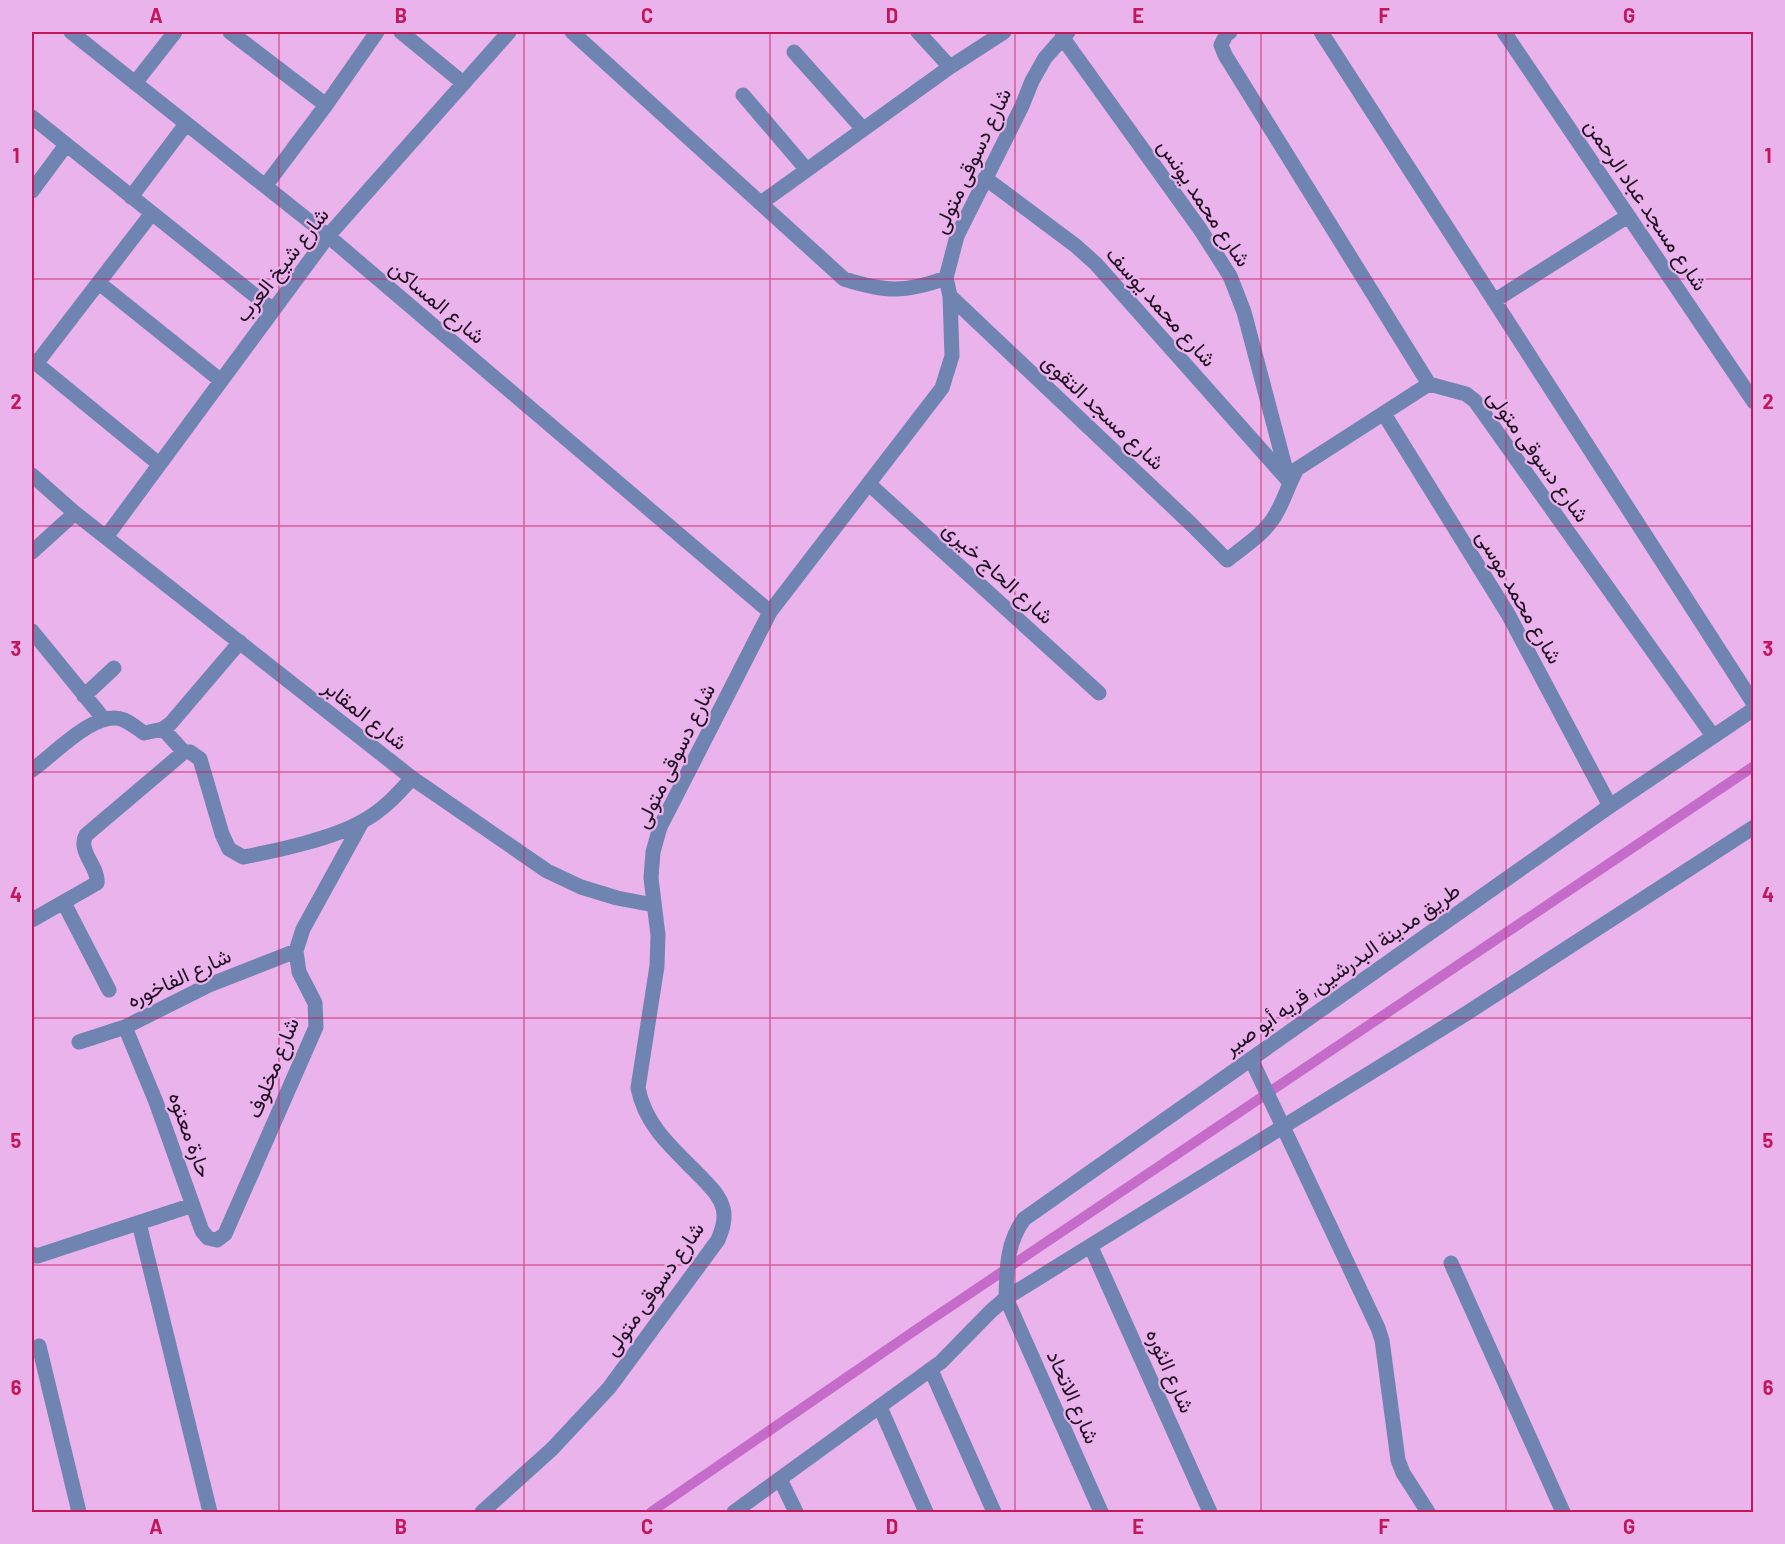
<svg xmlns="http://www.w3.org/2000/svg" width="1785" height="1544" font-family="Barlow,Vazirmatn,sans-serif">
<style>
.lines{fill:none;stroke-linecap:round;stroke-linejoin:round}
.stream{stroke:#c56bc9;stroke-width:10}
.minor{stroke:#7084b2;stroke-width:15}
.tertiary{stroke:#7084b2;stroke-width:15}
.grid{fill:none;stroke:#c2185b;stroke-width:1.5;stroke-opacity:0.55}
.labels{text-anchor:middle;stroke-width:4.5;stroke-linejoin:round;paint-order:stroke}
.street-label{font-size:21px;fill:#200d21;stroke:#eab3eb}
.neatline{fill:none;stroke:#c2185b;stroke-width:2}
.grid-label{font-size:20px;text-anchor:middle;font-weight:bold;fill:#c2185b}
</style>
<rect width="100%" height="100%" fill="#eab3eb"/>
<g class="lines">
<path class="stream" d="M651,1512L920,1327L1754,766"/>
<path class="minor" d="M71,32L328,236L770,612
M230,32L326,105
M401,32L463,83
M572,32L844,279C885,292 905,293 946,278
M918,32L950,67
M1230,32L1226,35L1221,45L1225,55L1429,384L1466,394L1475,401L1713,736
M1321,32L1754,704
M1504,32L1754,402
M1062,37L1200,229L1230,276L1244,312L1289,482
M794,52L863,129
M135,83L175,32
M743,95L807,170
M32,117L273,310
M985,178L1076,246L1096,264L1287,479
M266,185L326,105L377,32
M32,191L66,145
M131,197L186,124
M761,203L950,67L1004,32
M99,283L220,380
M950,296L1191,524L1227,560C1245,546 1267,532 1277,512C1285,498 1289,483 1297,469L1429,384
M1494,301L1628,216
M32,360L159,464
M36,364L152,213
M1384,414L1508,614L1610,806
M32,475L75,513L412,778L547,871L581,887L617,898L654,905
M869,484L1099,693
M106,537L328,236L509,32
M32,552L75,513
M32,631L103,718
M84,696L114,668
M163,729L184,752
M32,770C54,755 96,708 124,720C131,723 138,729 144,733L163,729L171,723L240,642
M64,903L109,990
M32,920L97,883C99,867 77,851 86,835L184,752H190L200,759L222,834L229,849L243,857C276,851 335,838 363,821C383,810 397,795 412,778
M125,1027L156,1102L202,1231L208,1238L217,1240L225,1234L316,1027L315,1003L299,972L296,951L303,929L362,822
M79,1042L125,1027L209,985L296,951
M1251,1059L1378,1328L1382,1340L1398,1460L1403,1473L1428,1512
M139,1223L210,1512
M1091,1247L1210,1512
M32,1254L37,1256L193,1205
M1451,1263L1563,1512
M1006,1298L1101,1512
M39,1346L79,1512
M931,1370L994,1512
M880,1407L926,1512
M780,1479L796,1512
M482,1512L552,1449L609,1388L718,1240C722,1230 726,1219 723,1208C720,1196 711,1188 702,1178C675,1150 646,1128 638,1088L657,966L658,935L651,878L653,852L660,827L770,612L942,388L952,356L950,296L946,278L957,236L1022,106L1032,81L1045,58L1068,32"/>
<path class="tertiary" d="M1006,1298C1007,1269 1006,1244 1024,1219L1610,806L1754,709
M734,1512L941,1362L991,1311L1006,1298L1467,1013L1754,827"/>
</g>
<path class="grid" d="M279,32V1512M524,32V1512M770,32V1512M1015,32V1512M1261,32V1512M1506,32V1512M32,279H1754M32,526H1754M32,772H1754M32,1018H1754M32,1265H1754"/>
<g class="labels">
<g class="street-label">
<text transform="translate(972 161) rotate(-65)" y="7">شارع دسوقى متولى</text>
<text transform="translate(1204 203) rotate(56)" y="7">شارع محمد يونس</text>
<text transform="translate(1646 205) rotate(56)" y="7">شارع مسجد عباد الرحمن</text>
<text transform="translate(282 265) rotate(-52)" y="7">شارع شيخ العرب</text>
<text transform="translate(437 302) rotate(40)" y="7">شارع المساكن</text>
<text transform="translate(1161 307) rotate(48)" y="7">شارع محمد يوسف</text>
<text transform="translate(1103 412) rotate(43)" y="7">شارع مسجد التقوى</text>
<text transform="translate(1538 456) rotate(54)" y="7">شارع دسوقى متولى</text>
<text transform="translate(998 573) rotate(42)" y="7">شارع الحاج خيرى</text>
<text transform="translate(1519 597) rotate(60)" y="7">شارع محمد موسى</text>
<text transform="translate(365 715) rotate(38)" y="7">شارع المقابر</text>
<text transform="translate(675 756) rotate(-64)" y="7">شارع دسوقى متولى</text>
<text transform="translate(1342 969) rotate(-35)" y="7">طريق مدينة البدرشين, قريه أبو صير</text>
<text transform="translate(179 978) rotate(-25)" y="7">شارع الفاخوره</text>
<text transform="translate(273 1068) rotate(-68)" y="7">شارع مخلوف</text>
<text transform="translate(190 1135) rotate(70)" y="7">حارة معتوه</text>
<text transform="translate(654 1289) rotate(-55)" y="7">شارع دسوقى متولى</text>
<text transform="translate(1170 1371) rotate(66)" y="7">شارع الثوره</text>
<text transform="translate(1073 1397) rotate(66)" y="7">شارع الاتحاد</text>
</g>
</g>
<rect width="1785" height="1544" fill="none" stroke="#eab3eb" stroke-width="66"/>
<rect x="33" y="33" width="1719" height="1478" class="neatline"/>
<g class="grid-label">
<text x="156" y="23">A</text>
<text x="401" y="23">B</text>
<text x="647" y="23">C</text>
<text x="892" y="23">D</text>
<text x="1138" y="23">E</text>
<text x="1384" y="23">F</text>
<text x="1629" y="23">G</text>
<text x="16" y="163">1</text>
<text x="1768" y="163">1</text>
<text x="16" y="409">2</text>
<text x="1768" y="409">2</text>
<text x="16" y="656">3</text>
<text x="1768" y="656">3</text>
<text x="16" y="902">4</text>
<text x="1768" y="902">4</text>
<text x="16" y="1148">5</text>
<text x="1768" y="1148">5</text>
<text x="16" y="1395">6</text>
<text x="1768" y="1395">6</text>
<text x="156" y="1534">A</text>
<text x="401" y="1534">B</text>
<text x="647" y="1534">C</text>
<text x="892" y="1534">D</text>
<text x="1138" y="1534">E</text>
<text x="1384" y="1534">F</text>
<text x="1629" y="1534">G</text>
</g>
</svg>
